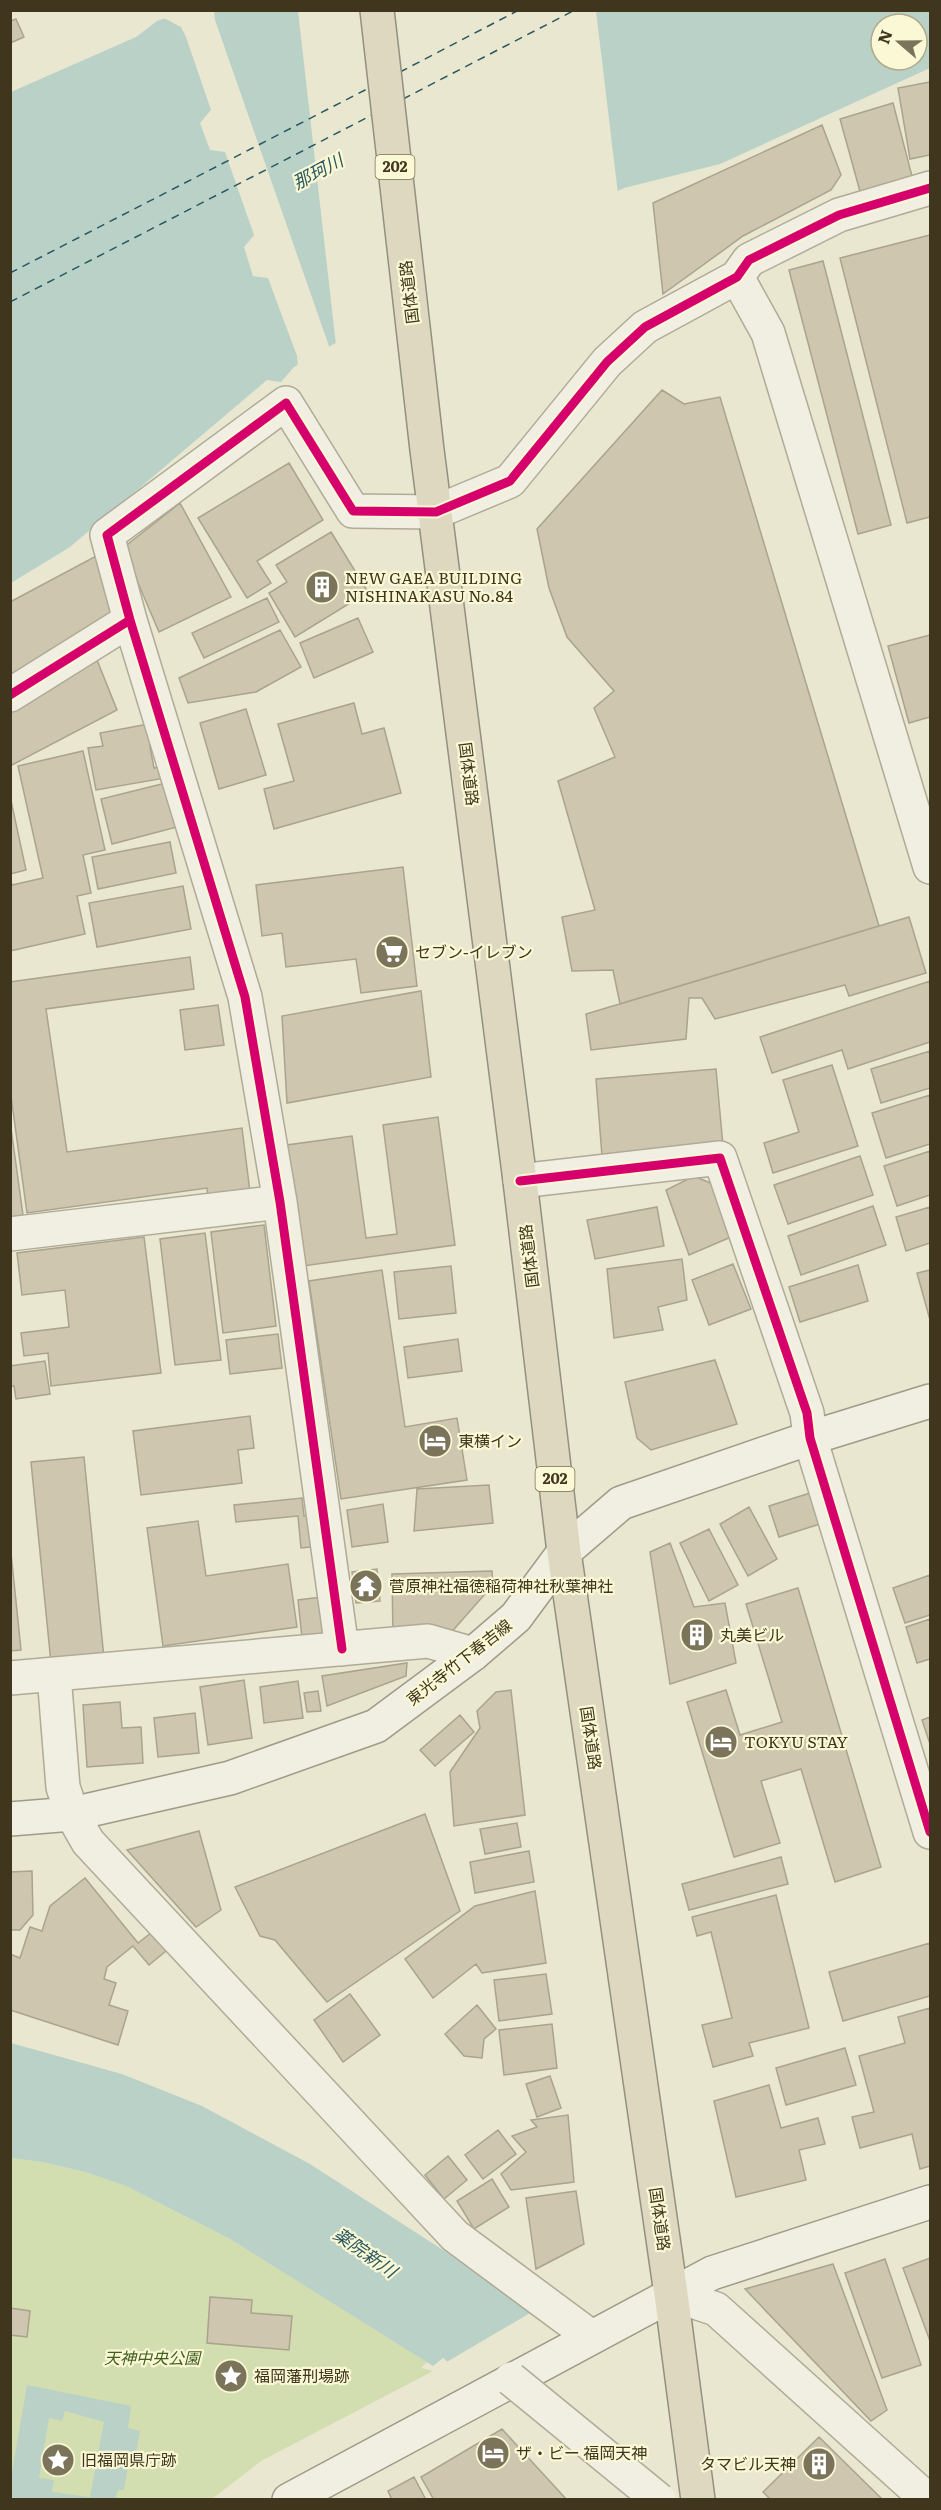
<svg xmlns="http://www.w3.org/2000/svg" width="941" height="2510" font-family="Literata,'Noto Sans JP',serif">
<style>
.green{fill:#d2ddb0}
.water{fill:#bad1c8;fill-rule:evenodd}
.pier{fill:#e9e7cf}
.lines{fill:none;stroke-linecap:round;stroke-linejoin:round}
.ferry{stroke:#2a5861;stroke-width:1.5;stroke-dasharray:8 6;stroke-linecap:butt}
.building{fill:#cec6af;stroke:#aaa38d;stroke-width:1.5}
.street-casing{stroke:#afab97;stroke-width:36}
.secondary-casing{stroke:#9e9b88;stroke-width:36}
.highway-casing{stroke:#94907f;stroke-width:36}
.street{stroke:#f0efe2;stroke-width:33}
.secondary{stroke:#f0efe2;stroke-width:33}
.highway{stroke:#ddd8bf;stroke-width:33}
.street-bridge-casing{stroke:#afab97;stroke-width:36;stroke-linecap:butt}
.street-bridge{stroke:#f0efe2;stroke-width:33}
.cycleway-casing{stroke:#faf8d5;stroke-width:13}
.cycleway{stroke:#d6006c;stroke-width:9}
.labels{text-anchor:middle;stroke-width:4.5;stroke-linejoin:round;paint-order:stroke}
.shield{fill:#faf8d5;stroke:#787054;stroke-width:1.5}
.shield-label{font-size:15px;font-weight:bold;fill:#40361d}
.street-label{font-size:16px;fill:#40361d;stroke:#faf8d5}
.poi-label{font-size:16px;fill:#40361d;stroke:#faf8d5;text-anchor:start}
.park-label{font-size:16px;font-style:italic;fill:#415f21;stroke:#faf8d5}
.water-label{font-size:18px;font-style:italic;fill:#2a5861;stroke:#faf8d5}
</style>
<rect width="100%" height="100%" fill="#e9e7cf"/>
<path class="green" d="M11,2158L42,2162L85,2172L126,2186L230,2239L427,2362L421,2368L433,2371L261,2461L212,2499H11Z"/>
<path class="water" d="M186,11H930V68L720,164L624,188L483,258L294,367L281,382L267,380L70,547L11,583V92L136,37L157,21ZM881,24H917V60H881Z
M11,2043L122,2074L202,2106L310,2164L531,2307L608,2499L443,2358L433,2366L230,2239L126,2186L85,2172L42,2162L11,2158Z
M27,2385L131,2406L128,2428L140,2431L135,2458L129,2460L124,2490H118L115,2499H11V2478ZM65,2411L104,2422L90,2497L52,2492L54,2480L39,2478L49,2418L62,2421Z"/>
<path class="pier" d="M177,10L214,11L215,20L330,349L298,369L297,356L268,278L253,276L244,247L254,235L225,152L210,150L200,123L211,110L186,37L181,27L160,16Z
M298,11H596L618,194L484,261L336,345Z
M537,2309L750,2497L751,2500H604L445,2363Z"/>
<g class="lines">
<path class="ferry" d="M400,72L519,10
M403,99L575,10
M10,273L369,88
M10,302L372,115"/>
</g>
<path class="building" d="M16,19L24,37L10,43V21Z
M930,82V155L910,159L898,88Z
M893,103L913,180L861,195L840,119Z
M822,125L841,175L831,190L743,236L663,294L653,203Z
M930,235V517L907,523L840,258Z
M823,261L891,525L858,534L789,270Z
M662,390L684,404L720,397L879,926L620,1004L613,970L572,971L562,917L595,910L558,781L615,757L594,708L614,691L567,637L549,588L537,529Z
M289,463L323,520L257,561L271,583L247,598L198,518Z
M180,503L231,597L159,632L123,548Z
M331,532L368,592L295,637L269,593L287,582L276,565Z
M98,555L117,612L10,678V602Z
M267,598L279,622L204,658L192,633Z
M358,618L373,652L314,678L300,643Z
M280,630L301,667L256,692L188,703L179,678Z
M930,635V717L909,723L888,646Z
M95,655L117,710L10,766V709Z
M354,703L362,734L384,728L401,793L274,829L264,789L294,781L278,724Z
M246,709L266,775L219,789L200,723Z
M154,723L150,747L154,768L168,765L171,777L96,790L88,748L103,746L100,733Z
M83,751L105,850L83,855L91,893L77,896L85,934L10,951V878L12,885L43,878L18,766Z
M166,783L177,827L112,844L101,799Z
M10,796L26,870L10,874Z
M170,842L176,873L98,889L92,857Z
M403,867L417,986L361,993L356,959L286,967L282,933L262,936L256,885Z
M183,886L191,929L97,947L89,903Z
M909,917L926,973L849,996L845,985L715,1019L702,998H689L686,1039L591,1050L586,1014Z
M190,957L194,989L46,1009L67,1152L242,1128L250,1192L208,1198L207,1188L27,1213L10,1089V982Z
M930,981V1042L848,1069L842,1050L772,1073L760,1037Z
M421,991L431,1077L287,1103L282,1016Z
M218,1005L224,1045L185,1050L180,1010Z
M930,1051V1088L881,1103L871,1069Z
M832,1065L858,1146L773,1173L764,1143L799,1132L783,1080Z
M716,1069L723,1146L602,1156L596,1079Z
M930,1095V1144L886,1158L872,1113Z
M438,1117L455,1245L303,1266L287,1145L352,1136L366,1238L397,1234L383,1125Z
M10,1121L23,1215L10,1217Z
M930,1151V1195L897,1206L884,1166Z
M860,1156L873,1195L788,1224L774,1185Z
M694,1176L722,1188L738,1234L689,1255L666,1190Z
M873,1206L886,1245L801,1275L788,1236Z
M657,1207L664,1246L595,1259L587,1220Z
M930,1207V1243L906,1251L896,1217Z
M264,1225L276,1326L223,1333L211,1232Z
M205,1233L221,1360L175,1365L160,1239Z
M144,1237L161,1373L51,1386L48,1353L24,1356L21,1333L69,1327L65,1290L22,1295L17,1253Z
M682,1259L687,1300L658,1307L663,1330L614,1338L607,1269Z
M733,1264L751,1309L709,1325L692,1280Z
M858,1265L868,1301L800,1322L789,1287Z
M451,1266L456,1313L399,1319L394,1272Z
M382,1270L405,1427L457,1418L467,1480L341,1499L309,1281Z
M930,1270V1320L917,1273Z
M278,1334L282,1368L230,1374L226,1340Z
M458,1339L462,1371L408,1378L404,1347Z
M715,1360L737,1424L651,1450L637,1438L625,1382Z
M45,1361L50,1394L16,1399L14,1386H10V1366Z
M250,1416L254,1448L238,1450L242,1483L141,1495L133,1431Z
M84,1457L104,1658L51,1663L31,1462Z
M489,1485L493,1523L414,1531L417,1489Z
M810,1493L820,1524L779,1537L769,1506Z
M302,1498L304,1516L317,1514L321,1546L301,1548L298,1516L236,1522L234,1505Z
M383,1504L388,1542L352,1547L347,1510Z
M749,1507L777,1559L748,1576L720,1524Z
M198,1521L206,1576L288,1564L297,1627L163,1646L147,1528Z
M709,1529L738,1585L709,1601L680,1543Z
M10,1543L21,1650L10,1651Z
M670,1543L694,1607L725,1603L736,1663L670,1684L650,1552Z
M377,1569L380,1601L356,1603L352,1572Z
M492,1571L493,1585L448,1636L393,1637L392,1574Z
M930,1575V1615L905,1623L893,1588Z
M798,1588L881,1867L835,1882L801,1769L761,1781L780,1843L734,1857L687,1702L726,1690L740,1735L782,1722L746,1604Z
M329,1596L334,1634L302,1638L298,1600Z
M930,1619V1659L917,1663L906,1627Z
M407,1663L406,1676L327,1706L322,1676Z
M244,1680L252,1738L208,1745L200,1687Z
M298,1681L303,1718L264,1723L260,1687Z
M511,1690L525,1815L454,1826L450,1772L480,1728L477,1711L496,1692Z
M318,1691L321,1711L307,1712L304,1693Z
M120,1702L122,1728L141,1727L143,1763L87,1767L83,1705Z
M195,1713L199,1753L158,1757L154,1718Z
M460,1715L474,1732L435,1766L420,1750Z
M930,1717V1744L922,1720Z
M425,1814L460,1911L327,2002L275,1940L260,1936L235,1887Z
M517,1823L521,1847L485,1854L480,1829Z
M199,1831L221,1910L196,1927L127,1850Z
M529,1851L534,1882L475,1893L470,1862Z
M781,1857L788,1884L689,1910L682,1884Z
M32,1871L33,1915L20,1930H10V1872Z
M85,1878L138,1943L156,1929L171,1947L149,1965L133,1946L107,1967L104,1979L116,1983L109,2005L128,2011L118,2045L10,2010V1954L20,1958L30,1927L42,1931L50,1906Z
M535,1891L546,1963L482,1973L476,1964L433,1998L405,1959L475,1906Z
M776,1895L809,2028L749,2043L753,2056L713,2067L702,2025L732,2018L711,1932L697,1936L692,1917Z
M930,1943V1996L843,2021L829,1972Z
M546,1974L552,2014L499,2021L494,1980Z
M350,1994L380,2035L343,2062L314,2020Z
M477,2005L496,2029L484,2039L482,2058L464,2056L445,2034Z
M930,2008V2166L920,2169L912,2134L860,2148L852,2117L874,2112L859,2056L905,2043L898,2017Z
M552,2024L557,2068L504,2075L499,2030Z
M845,2048L856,2085L786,2105L776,2068Z
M550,2076L561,2108L537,2117L526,2084Z
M769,2085L781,2128L818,2118L825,2144L799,2150L806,2180L736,2197L714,2101Z
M568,2115L574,2182L511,2190L501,2174L526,2152L512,2136L537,2127L531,2120Z
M498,2130L516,2154L483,2179L465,2155Z
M448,2156L467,2180L444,2199L425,2175Z
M492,2179L509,2207L474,2229L457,2201Z
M576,2191L584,2244L536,2269L526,2198Z
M930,2258V2341L903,2268Z
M885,2259L921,2365L882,2378L845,2273Z
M833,2264L887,2410L871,2421L745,2289Z
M210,2297L252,2300L251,2313L292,2316L289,2350L207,2343Z
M10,2308L30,2311L27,2337L10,2335Z
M502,2429L567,2500H434L421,2477Z
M819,2437L883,2500H771L763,2492Z
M414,2477L426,2500H392L388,2491Z"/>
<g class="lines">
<defs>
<path id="street" d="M737,277L768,333L930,867
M130,620L245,997L280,1202L342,1649
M10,695L130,620L107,535L286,403L353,511L436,512L510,481L607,362L645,327L737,277L749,260L839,215L930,188
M520,1181L720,1158L807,1413L810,1438L930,1832
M10,1234L280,1202
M54,1675L63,1787L72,1814L88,1842L455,2236L590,2336
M10,1678L428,1641L473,1654
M671,2294L716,2309L928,2500"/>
<path id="secondary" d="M10,1819L72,1814L230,1778L376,1726L473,1654L516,1617L564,1552L621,1503L810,1438L930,1401
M289,2500L712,2273L930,2202"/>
<path id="highway" d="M377,10L427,450L520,1181L564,1552L671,2294L698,2500"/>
</defs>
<use href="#street" class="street-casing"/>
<use href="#secondary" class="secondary-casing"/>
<use href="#highway" class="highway-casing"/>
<use href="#street" class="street"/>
<use href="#secondary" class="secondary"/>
<use href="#highway" class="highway"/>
<defs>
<path id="street-bridge" d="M511,2379L659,2500"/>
</defs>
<use href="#street-bridge" class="street-bridge-casing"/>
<use href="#street-bridge" class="street-bridge"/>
<defs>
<path id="cycleway" d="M130,620L245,997L280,1202L342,1649
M10,695L130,620L107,535L286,403L353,511L436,512L510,481L607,362L645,327L737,277L749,260L839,215L930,188
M520,1181L720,1158L807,1413L810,1438L930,1832"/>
</defs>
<use href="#cycleway" class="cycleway-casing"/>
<use href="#cycleway" class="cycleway"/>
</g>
<defs>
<symbol id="building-disc" viewBox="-11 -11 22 22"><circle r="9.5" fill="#7b745b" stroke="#faf8d5"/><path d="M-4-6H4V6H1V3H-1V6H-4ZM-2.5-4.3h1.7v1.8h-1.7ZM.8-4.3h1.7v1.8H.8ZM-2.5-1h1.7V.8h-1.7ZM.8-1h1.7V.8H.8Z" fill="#fff"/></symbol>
<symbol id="supermarket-disc" viewBox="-11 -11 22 22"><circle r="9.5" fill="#7b745b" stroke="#faf8d5"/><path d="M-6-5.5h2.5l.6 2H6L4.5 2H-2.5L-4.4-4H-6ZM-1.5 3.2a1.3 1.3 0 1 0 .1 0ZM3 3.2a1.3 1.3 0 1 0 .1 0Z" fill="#fff"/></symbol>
<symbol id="hotel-disc" viewBox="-11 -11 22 22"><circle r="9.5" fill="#7b745b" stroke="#faf8d5"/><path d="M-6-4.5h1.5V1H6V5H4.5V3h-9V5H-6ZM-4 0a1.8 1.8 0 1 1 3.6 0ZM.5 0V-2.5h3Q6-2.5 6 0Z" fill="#fff"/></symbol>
<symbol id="temple-disc" viewBox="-11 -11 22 22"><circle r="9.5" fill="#7b745b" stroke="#faf8d5"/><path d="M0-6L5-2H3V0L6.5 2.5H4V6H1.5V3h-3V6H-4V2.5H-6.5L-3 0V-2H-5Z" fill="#fff"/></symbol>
<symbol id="sight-disc" viewBox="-11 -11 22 22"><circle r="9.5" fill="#7b745b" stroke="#faf8d5"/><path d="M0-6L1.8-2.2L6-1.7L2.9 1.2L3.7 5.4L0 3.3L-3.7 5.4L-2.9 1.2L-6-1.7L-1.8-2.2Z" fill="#fff"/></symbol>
</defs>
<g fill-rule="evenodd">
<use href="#building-disc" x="303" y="568" width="38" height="38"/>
<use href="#supermarket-disc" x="373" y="933" width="38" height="38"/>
<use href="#hotel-disc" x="416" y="1422" width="38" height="38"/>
<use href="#temple-disc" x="347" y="1567" width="38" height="38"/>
<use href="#building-disc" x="678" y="1616" width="38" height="38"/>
<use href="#hotel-disc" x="702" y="1723" width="38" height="38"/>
<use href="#sight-disc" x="212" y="2357" width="38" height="38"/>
<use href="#hotel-disc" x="474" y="2434" width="38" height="38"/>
<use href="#sight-disc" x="39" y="2441" width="38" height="38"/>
<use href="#building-disc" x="800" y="2445" width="38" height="38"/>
</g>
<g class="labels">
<g class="shield">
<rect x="375.5" y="155" width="39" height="24" rx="4.5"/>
<rect x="535.5" y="1467" width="39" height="24" rx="4.5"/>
</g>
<g class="shield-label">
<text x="395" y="172">202</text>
<text x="555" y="1484">202</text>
</g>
<g class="street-label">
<text transform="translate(409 292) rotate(-97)" y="6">国体道路</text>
<text transform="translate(469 774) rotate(83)" y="6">国体道路</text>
<text transform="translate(529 1256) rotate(-97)" y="6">国体道路</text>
<text transform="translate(459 1662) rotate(-38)" y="6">東光寺竹下春吉線</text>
<text transform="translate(591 1738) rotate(82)" y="6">国体道路</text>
<text transform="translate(660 2219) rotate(82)" y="6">国体道路</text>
</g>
<g class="poi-label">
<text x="345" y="584">NEW GAEA BUILDING<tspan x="345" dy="18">NISHINAKASU No.84</tspan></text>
<text x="415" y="958">セブン-イレブン</text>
<text x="458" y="1447">東横イン</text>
<text x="389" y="1592">菅原神社福徳稲荷神社秋葉神社</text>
<text x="720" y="1641">丸美ビル</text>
<text x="744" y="1748">TOKYU STAY</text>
<text x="254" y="2382">福岡藩刑場跡</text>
<text x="516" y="2459">ザ・ビー 福岡天神</text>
<text x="81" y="2466">旧福岡県庁跡</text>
<text x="796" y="2470" text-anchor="end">タマビル天神</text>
</g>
<g class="park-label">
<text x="152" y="2364">天神中央公園</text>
</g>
<g class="water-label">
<text transform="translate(318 172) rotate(-28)" y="6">那珂川</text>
<text transform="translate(365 2253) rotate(35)" y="6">薬院新川</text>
</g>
</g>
<rect width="941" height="2510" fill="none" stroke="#40361d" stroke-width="24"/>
<g transform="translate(899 42) rotate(290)"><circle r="28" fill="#faf8d5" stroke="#b0aa8b" stroke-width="1.5"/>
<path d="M0-4.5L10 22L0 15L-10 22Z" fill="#7b745b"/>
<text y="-9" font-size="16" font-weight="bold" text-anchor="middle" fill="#40361d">N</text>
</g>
</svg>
